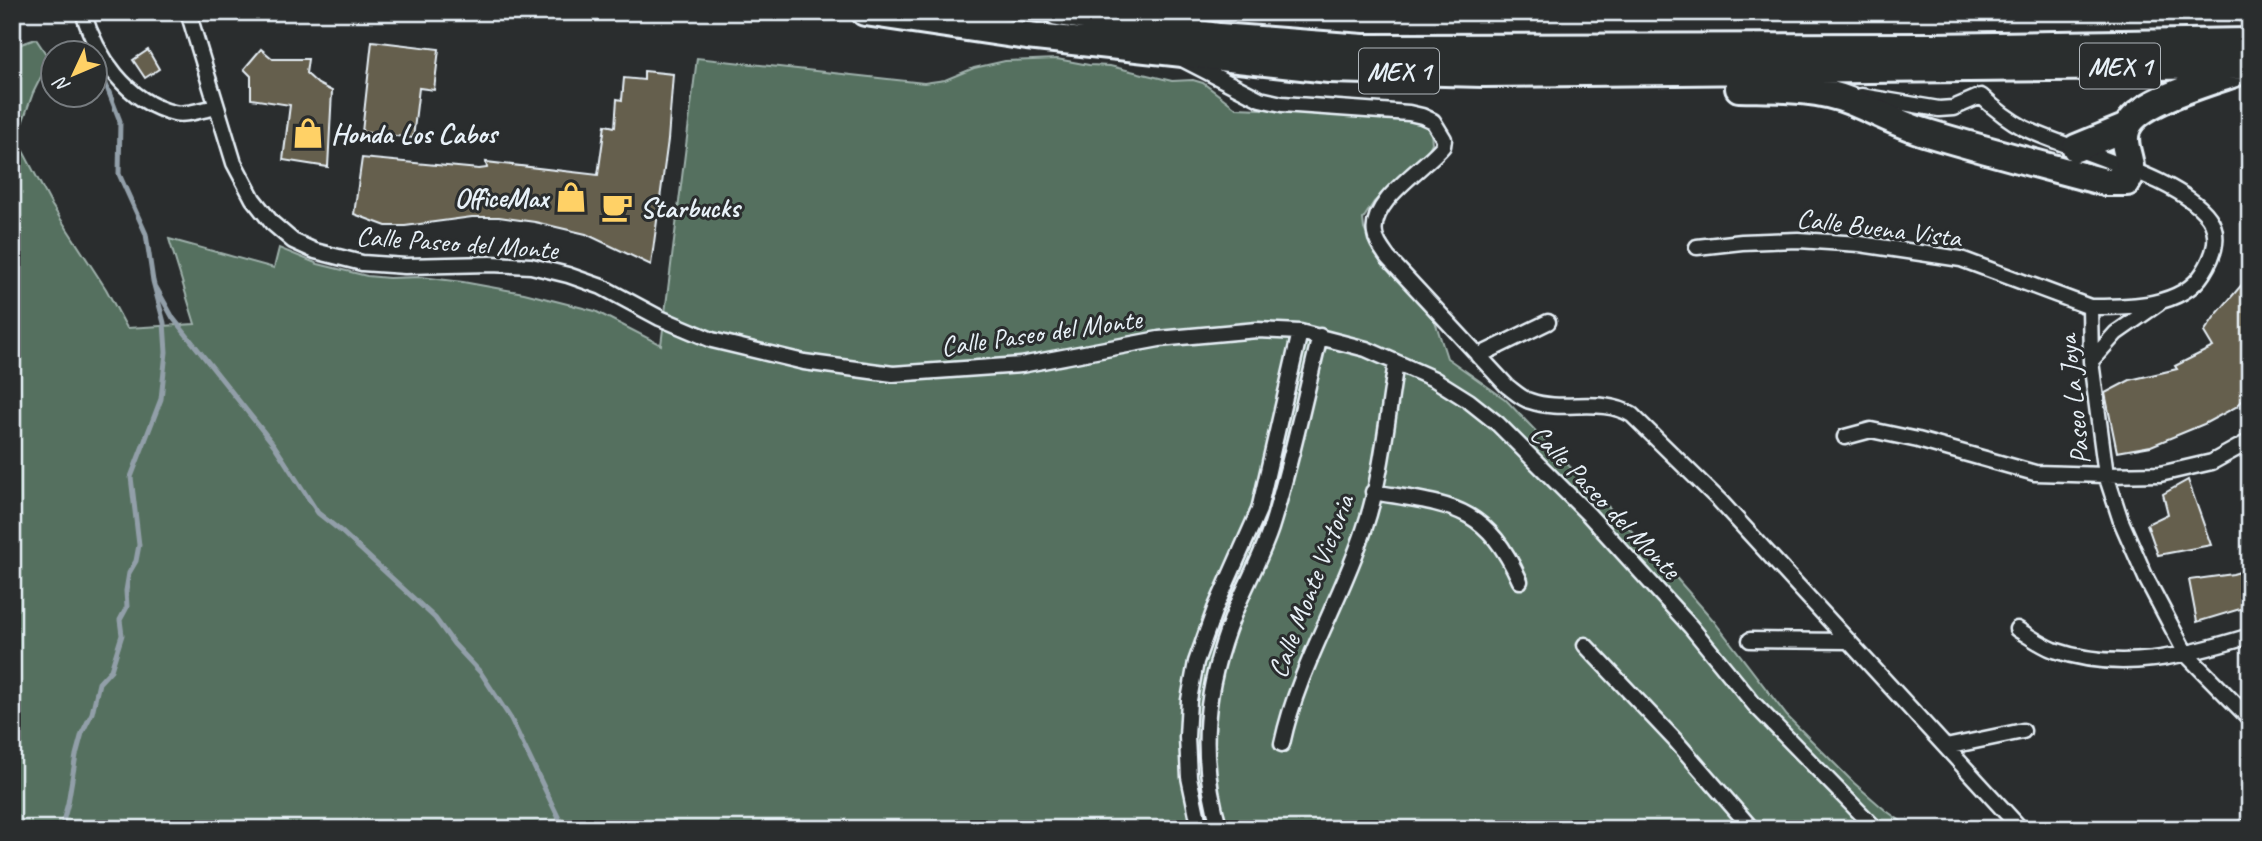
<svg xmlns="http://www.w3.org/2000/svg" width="2262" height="841" font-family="Caveat,sans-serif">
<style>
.green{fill:#55705e;stroke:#9eb0ab;stroke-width:2}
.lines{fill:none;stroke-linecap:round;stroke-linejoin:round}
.stream{stroke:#929fa9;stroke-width:5}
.building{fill:#655e4e;stroke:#e8f1f8;stroke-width:2}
.street-casing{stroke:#e8f1f8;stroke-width:19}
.highway-casing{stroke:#e8f1f8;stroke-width:32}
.street{stroke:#2a2d2e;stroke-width:14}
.highway{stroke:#2a2d2e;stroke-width:26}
.labels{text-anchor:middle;stroke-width:6;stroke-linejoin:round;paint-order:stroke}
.shield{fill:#2a2d2e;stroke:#afb6bb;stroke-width:2}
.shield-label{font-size:26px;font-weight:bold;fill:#e8f1f8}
.poi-label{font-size:28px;font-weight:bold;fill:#e8f1f8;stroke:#2a2d2e;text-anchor:start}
.street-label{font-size:28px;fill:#e8f1f8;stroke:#2a2d2e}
</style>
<rect width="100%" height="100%" fill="#2a2d2e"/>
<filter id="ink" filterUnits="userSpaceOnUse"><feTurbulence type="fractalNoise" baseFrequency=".0143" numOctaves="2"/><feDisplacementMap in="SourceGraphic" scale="14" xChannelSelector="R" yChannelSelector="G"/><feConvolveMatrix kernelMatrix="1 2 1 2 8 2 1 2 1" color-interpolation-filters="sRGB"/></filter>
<g filter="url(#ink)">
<path class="green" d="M36,39L46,54L42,75L33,93L19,132L23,151L51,204L106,289L127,328L195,324L169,239L274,268L279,248L318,264L367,276L389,278L421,277L463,282L524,293L595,311L661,345L697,58L924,83L945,80L974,68L1005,61L1057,59L1089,65L1110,66L1172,81L1193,80L1203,83L1236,108L1398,114L1425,124L1431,133L1432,143L1427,153L1374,202L1363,219L1364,229L1378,257L1435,321L1447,358L1505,399L1672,573L1713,620L1787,716L1854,783L1885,810L1912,829H12V47Z"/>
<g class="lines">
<path class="stream" d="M157,289L173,318L274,445L318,513L342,532L435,618L454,644L481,673L511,719L564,829
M61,829L68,803L76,755L82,733L92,713L99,683L111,670L122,635L120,620L127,607L126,591L129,573L136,561L139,545L131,477L161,399L166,352L164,323L153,281L146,234L119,174L120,121L95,56"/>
</g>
<path class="building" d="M372,41L439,49L434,90L419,88L413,138L362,132Z
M261,49L273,59H308L306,73L318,84L332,91L328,167L283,160L290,105L251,99V76L244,69Z
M148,50L159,69L145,78L133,60Z
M644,71L673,74L668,140L651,265L586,234L535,222L499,217H472L405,226H386L354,214L362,158L479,169L487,168L486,162L598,175L605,125L615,127L617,99L622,100L624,78L644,80Z
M2250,275V393L2236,407L2204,424L2151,446L2117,452L2105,393L2130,380L2177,369L2175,366L2213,347L2204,332L2215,316Z
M2188,480L2211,545L2158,555L2147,524L2168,514L2163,494Z
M2250,569V606L2197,622L2189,580L2233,574Z"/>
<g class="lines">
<defs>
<path id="street" d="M83,12C96,56 127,102 174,113C186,116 204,109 217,107
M188,12L234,163L253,199L272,223L293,241L315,251L362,263L405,266L491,264L531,266L568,275L602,287L660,318L712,340L804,362L893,374L1021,365L1159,339L1257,330L1300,332L1366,349L1434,379L1469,401L1498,424L1589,515L1691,627L1754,704L1876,829
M1184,60L1260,99L1282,104L1409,113L1422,116L1433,121L1444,139L1443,146C1423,170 1369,201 1375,234C1376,242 1383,251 1388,258L1507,386C1515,392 1522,399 1530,401C1564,413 1601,396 1632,415L1720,501L2021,829
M1861,96L1939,109L1953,108L1981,96C1995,109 2007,119 2024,128C2068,150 2190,179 2212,223C2220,240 2212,259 2203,273C2181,308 2126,307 2090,307L2091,361L2106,475L2121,521L2146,578L2186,654L2250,719
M1697,247L1742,242L1798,240L1860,244L1961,259L2090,307
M1478,356L1548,322
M2091,361L2116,333L2159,303
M1845,437L1871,430L1918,440L2035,473L2106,475L2160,474L2212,462L2250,441
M1373,492C1449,505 1485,503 1520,581
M2017,629C2029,636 2041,645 2054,650C2121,673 2185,656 2250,636
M1750,640L1849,641
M1585,645L1675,740L1752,829
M1282,744C1298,668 1340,603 1364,530C1382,478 1387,417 1396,363
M1946,747L2023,731
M1200,829L1189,777L1187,737L1189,700L1196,662L1215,609L1259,510L1300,332
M1220,829C1197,754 1205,687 1233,616C1245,586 1261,558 1271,528C1291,465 1304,400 1320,336
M2241,829L2250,826"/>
<path id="highway" d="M865,12L1027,36L1329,69L1483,73L2250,65
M1058,12L1219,37L1363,48L1934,47L2250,42
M1739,88C1776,89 1815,87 1850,101C1875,111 1898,124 1924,132C1984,150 2044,166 2105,182H2127L2130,176C2133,160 2120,145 2127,128C2137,101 2211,82 2237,72
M2076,148L2127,127"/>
</defs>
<use href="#street" class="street-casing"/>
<use href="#highway" class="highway-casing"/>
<use href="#street" class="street"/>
<use href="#highway" class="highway"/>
</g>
</g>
<defs>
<symbol id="shop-bare" viewBox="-9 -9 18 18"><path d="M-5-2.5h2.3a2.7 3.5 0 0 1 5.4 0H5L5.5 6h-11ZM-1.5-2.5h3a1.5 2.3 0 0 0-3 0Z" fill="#ffd166" stroke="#2a2d2e" stroke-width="2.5" paint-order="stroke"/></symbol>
<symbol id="cafe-bare" viewBox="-9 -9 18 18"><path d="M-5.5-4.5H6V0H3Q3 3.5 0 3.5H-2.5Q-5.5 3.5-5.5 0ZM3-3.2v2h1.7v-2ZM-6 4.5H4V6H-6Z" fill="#ffd166" stroke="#2a2d2e" stroke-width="2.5" paint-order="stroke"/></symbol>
</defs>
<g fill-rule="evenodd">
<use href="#shop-bare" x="286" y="111" width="44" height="44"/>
<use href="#shop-bare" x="549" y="175" width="44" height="44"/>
<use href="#cafe-bare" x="595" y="185" width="44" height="44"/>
</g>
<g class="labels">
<g class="shield">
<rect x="2080" y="43.5" width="80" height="45" rx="5"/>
<rect x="1359" y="48.5" width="80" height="45" rx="5"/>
</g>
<g class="shield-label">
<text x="2120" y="75">MEX 1</text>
<text x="1399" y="80">MEX 1</text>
</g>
<g class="poi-label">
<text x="331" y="143">Honda Los Cabos</text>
<text x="548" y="207" text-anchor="end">OfficeMax</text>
<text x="640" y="217">Starbucks</text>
</g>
<g class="street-label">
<text transform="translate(1879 227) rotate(7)" y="10">Calle Buena Vista</text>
<text transform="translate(457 242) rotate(4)" y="10">Calle Paseo del Monte</text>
<text transform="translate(1041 332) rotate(-8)" y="10">Calle Paseo del Monte</text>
<text transform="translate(2073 400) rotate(-96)" y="10">Paseo La Joya</text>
<text transform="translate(1606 501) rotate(46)" y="10">Calle Paseo del Monte</text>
<text transform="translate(1310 586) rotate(-69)" y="10">Calle Monte Victoria</text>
</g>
</g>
<rect width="2262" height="841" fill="none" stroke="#2a2d2e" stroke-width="42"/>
<rect x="21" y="21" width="2220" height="799" fill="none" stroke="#e8f1f8" stroke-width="2.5" filter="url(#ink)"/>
<g transform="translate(74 74) rotate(226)"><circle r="33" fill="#2a2d2e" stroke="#767b7f" stroke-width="2"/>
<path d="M0-5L12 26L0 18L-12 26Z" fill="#ffd166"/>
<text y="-10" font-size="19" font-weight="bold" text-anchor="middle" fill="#e8f1f8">N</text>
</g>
</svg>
